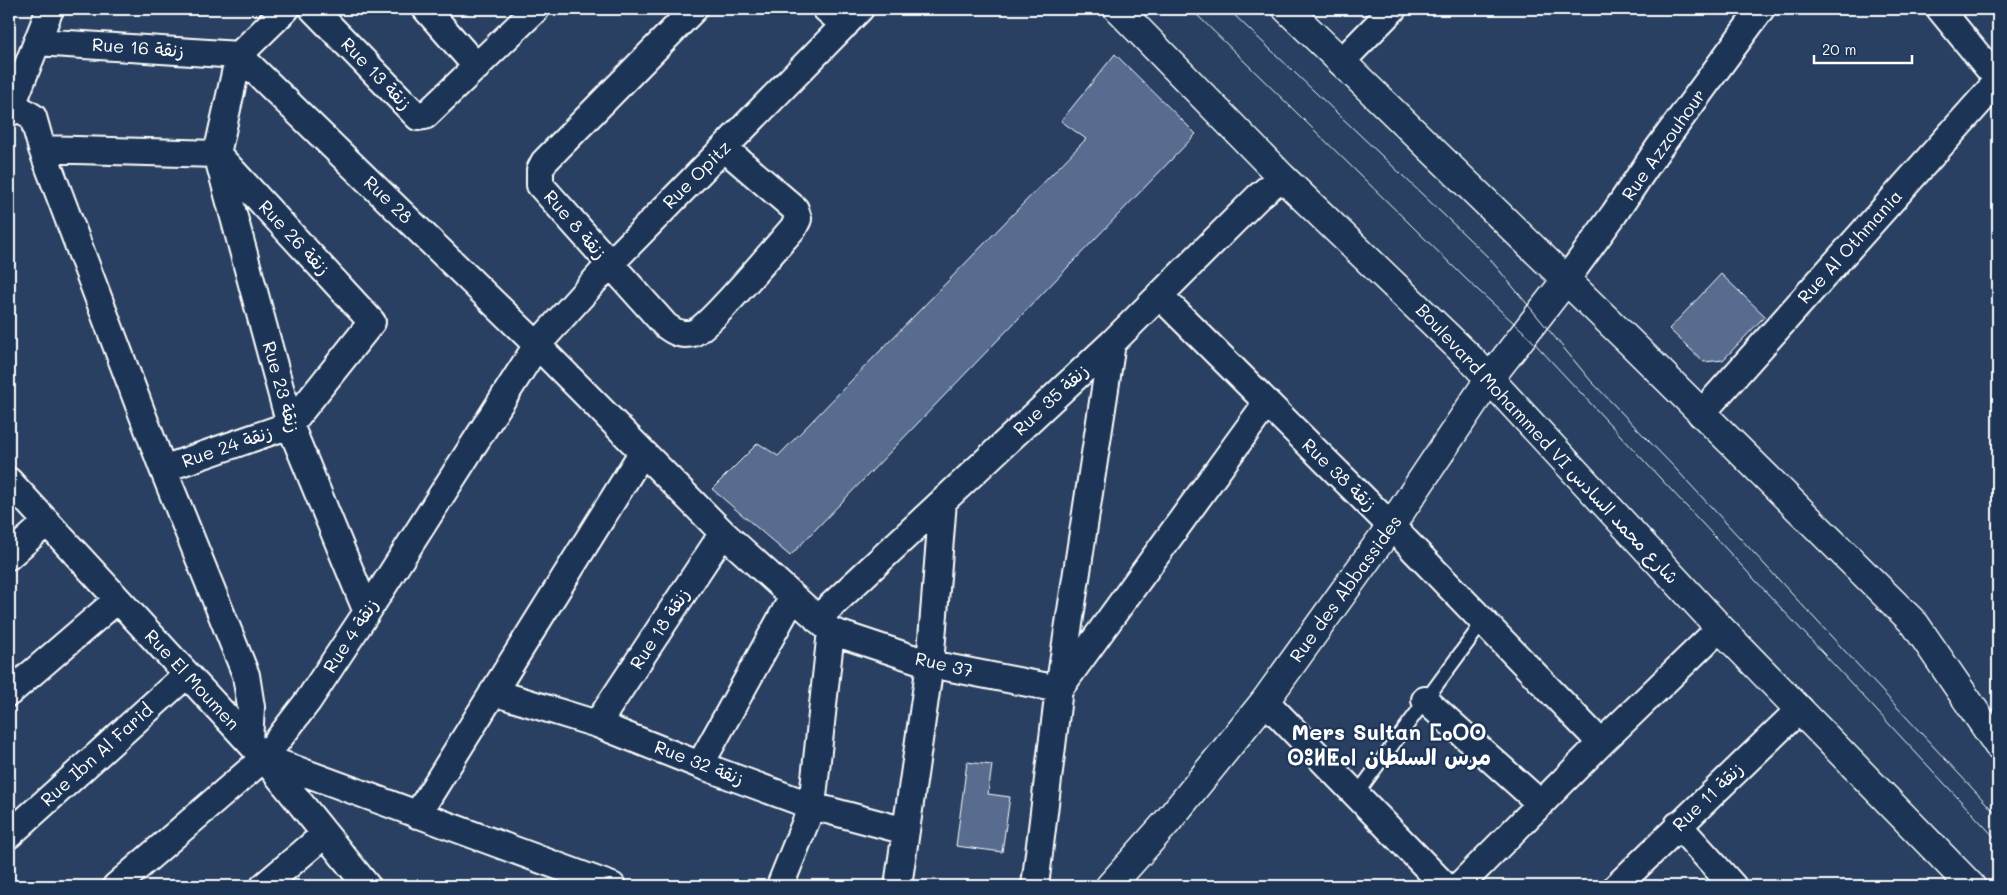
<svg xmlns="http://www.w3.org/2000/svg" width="2007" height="895" font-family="Mali,'Playpen Sans Arabic','Noto Sans Tifinagh',sans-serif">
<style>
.building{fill:#586c8f;stroke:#fff}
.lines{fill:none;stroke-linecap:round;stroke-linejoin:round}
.lane-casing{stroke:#fff;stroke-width:16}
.street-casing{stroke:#fff;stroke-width:30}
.secondary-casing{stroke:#fff;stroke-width:31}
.primary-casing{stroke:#fff;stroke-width:31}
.lane{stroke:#1d3557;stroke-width:12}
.street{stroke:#1d3557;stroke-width:26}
.secondary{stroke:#1d3557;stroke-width:28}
.primary{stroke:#1d3557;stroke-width:28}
.tram{stroke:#fff;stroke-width:1}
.labels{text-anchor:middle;stroke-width:4.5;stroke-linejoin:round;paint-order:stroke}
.street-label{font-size:18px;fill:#fff;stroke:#1d3557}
.district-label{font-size:22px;font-weight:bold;fill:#fff;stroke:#1d3557}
</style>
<rect width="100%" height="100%" fill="#294062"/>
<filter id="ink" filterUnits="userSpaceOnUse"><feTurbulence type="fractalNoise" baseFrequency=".02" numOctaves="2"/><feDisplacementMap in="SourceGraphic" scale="10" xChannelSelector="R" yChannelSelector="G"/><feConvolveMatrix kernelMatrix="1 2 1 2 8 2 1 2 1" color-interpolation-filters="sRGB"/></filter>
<g filter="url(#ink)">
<path class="building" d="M1115,54L1196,134L790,556L712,489L758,443L778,456L1086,139L1061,121Z
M1721,274L1765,316L1723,360L1704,362L1669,329Z
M967,762L992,765L988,794L1010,797L1002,852L956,846Z"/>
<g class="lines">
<defs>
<path id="lane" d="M1356,795L1483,622"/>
<path id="street" d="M313,9L418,117L425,116L536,9
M426,9L477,67
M694,9L544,162L540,170V185L665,325C674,332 681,336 693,333C709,328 778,245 794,227L798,219L795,209L724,148
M826,9L845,25
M1940,9L1998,80
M37,42L239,55
M239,55L537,345L723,533L831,631L930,664L1059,689L1266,404
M239,55L217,154L290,425L367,612
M239,55L286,9
M1341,62L1393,9
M12,104L33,117L42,149L163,469L246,675L251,707L249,741
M9,113L50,9
M42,149L217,154
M219,156L372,322L290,425
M1566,280L1614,214L1658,149L1761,9
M1159,295L1391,526L1601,743
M1701,414L1998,81
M163,469L290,425
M9,481L264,758L367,886
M9,556L47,522
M817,619L1112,343L1258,197L1282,177
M493,692L597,724L700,765L812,806L906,831
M9,693L117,600
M1425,700L1541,804
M1265,701L1445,886
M597,724L723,533
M265,758L612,886
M700,765L793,597
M417,815L642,453
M1678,825L1733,886
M9,835L186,675
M116,886L264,758L308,701L367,612L537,345L610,264L860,9
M264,886L325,834
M780,886L812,806L831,631
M898,886L930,664L943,501
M1035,886L1059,689L1112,343
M1459,886L1601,743L1720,628
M1617,886L1800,709"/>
<path id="secondary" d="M1110,886L1167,822L1265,701L1391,526L1490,378L1566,280"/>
<path id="primary" d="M1118,9L1282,177L1471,359L1720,628L1971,886
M1287,9L1630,342L1915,624L1998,745"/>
</defs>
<use href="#lane" class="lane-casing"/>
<use href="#street" class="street-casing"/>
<use href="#secondary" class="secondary-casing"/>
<use href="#primary" class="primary-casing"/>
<use href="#lane" class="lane"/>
<use href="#street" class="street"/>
<use href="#secondary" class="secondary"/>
<use href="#primary" class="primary"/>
<path class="tram" d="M1191,9L1467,280L1525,333L1998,841
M1228,9L1489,258L1591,381L1675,468L1998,816"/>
</g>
</g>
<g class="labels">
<g class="street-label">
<text transform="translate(138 48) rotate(4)" y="6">Rue 16 زنقة</text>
<text transform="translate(376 74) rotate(46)" y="6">Rue 13 زنقة</text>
<text transform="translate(1664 145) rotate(-55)" y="6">Rue Azzouhour</text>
<text transform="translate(697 175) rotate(-45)" y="6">Rue Opitz</text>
<text transform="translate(388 200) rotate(44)" y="6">Rue 28</text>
<text transform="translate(575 225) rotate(49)" y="6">Rue 8 زنقة</text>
<text transform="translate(294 238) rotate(47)" y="6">Rue 26 زنقة</text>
<text transform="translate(1850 247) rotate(-48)" y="6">Rue Al Othmania</text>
<text transform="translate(281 387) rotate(74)" y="6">Rue 23 زنقة</text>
<text transform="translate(1051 400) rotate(-43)" y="6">Rue 35 زنقة</text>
<text transform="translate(1547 444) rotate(47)" y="6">Boulevard Mohammed VI شارع محمد السادس</text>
<text transform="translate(227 447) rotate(-19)" y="6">Rue 24 زنقة</text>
<text transform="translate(1339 475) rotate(44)" y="6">Rue 38 زنقة</text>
<text transform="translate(1346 589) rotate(-54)" y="6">Rue des Abbassides</text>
<text transform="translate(660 629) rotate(-57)" y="6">Rue 18 زنقة</text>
<text transform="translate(351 636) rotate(-57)" y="6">Rue 4 زنقة</text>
<text transform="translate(944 665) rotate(13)" y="6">Rue 37</text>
<text transform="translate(192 680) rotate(47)" y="6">Rue El Moumen</text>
<text transform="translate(97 755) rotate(-42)" y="6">Rue Ibn Al Farid</text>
<text transform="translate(699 763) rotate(21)" y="6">Rue 32 زنقة</text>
<text transform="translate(1708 797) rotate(-44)" y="6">Rue 11 زنقة</text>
</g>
<g class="district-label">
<text x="1389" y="740">Mers Sultan ⵎⴰⵔⵙ<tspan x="1389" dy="25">ⵙⵓⵍⵟⴰⵏ مرس السلطان</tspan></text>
</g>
</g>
<rect width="2007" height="895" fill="none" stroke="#1d3557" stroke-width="30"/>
<rect x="15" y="15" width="1977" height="865" fill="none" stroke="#fff" stroke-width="2" filter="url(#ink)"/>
<path d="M1814 55v8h98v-8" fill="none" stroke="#ffffff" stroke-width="2.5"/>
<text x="1822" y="55" font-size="15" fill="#ffffff" stroke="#1d3557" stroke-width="4" paint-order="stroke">20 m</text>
</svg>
